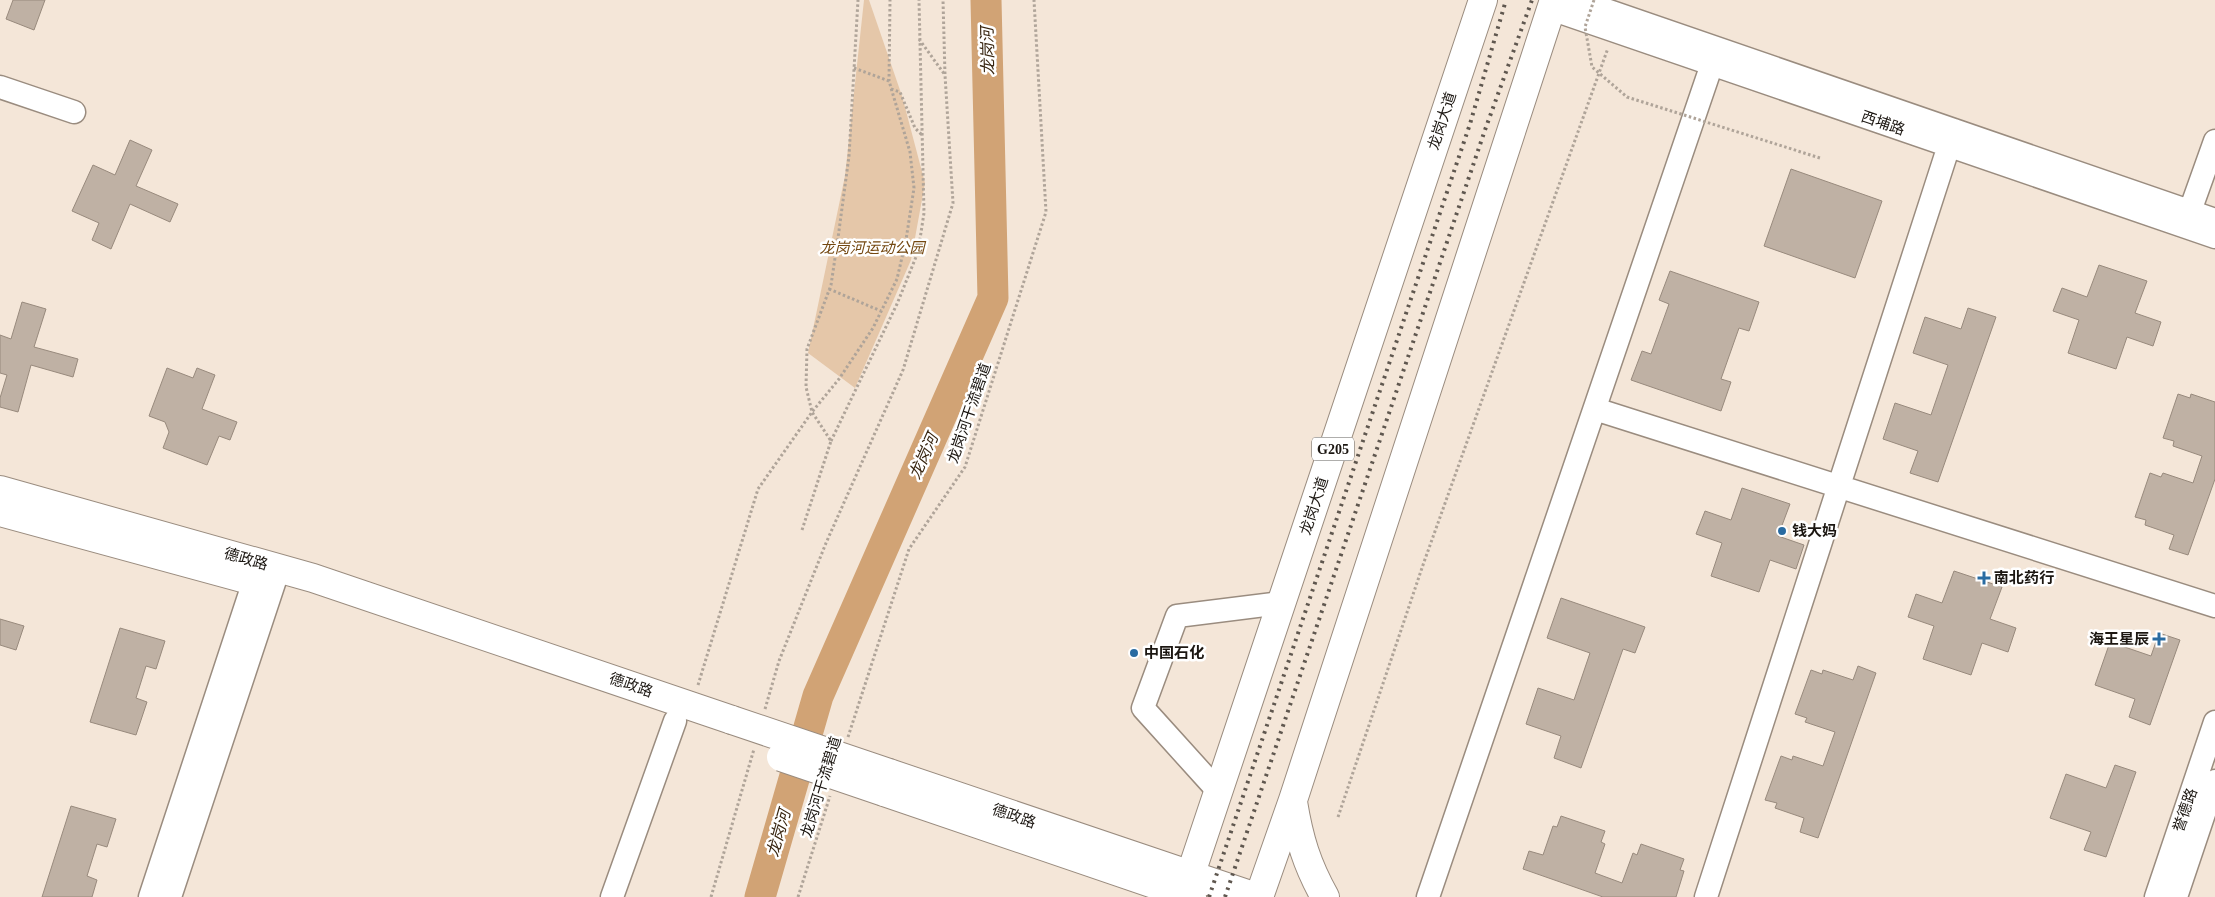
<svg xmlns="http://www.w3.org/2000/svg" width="2215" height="897" font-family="'Times New Roman','Noto Sans SC',serif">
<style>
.green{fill:#e5c7a9}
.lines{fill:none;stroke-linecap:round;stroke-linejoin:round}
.river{stroke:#d1a375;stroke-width:31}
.building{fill:#bfb1a4;stroke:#988a7d}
.minor-casing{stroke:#9a8c7f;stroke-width:25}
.major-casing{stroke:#9a8c7f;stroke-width:30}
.highway-casing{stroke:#9a8c7f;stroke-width:30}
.path{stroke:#afa499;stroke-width:3;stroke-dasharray:2.5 2.5;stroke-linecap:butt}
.minor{stroke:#fff;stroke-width:22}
.major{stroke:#fff;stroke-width:28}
.highway{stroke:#fff;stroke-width:28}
.rail{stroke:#5f574f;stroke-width:4;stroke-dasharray:2.5 5;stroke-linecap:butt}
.major-bridge-casing{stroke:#9a8c7f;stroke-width:30;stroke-linecap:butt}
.path-bridge{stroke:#afa499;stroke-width:3;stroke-dasharray:2.5 2.5;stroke-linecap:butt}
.major-bridge{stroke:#fff;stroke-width:28}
.poi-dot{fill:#296ba1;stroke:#fff;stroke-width:2}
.labels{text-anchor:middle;stroke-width:5;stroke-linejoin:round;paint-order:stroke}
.shield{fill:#fff;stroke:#5f5c58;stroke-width:1}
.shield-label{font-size:14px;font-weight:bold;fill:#1b1611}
.street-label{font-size:15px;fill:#1b1611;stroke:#fff}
.park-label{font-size:15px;font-style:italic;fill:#744811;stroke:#fff}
.poi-label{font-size:15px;font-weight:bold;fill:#1b1611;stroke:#fff;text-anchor:start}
.water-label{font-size:16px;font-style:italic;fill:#382510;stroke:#fff}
</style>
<rect width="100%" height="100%" fill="#f4e6d8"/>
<path class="green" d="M864,0H869L902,96L925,183L911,260L855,388L808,353L845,176Z"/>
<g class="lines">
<path class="river" d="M760,897L818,696L993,298L986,0"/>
</g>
<path class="building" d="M13,0H45L34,30L6,19Z
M130,140L152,150L136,186L178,204L170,222L130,204L111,249L92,240L99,223L72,211L93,165L115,175Z
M1791,169L1882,201L1855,278L1764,246Z
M2099,265L2147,281L2135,313L2161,322L2153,346L2127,337L2116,369L2068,353L2079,320L2053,311L2062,288L2087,297Z
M1670,271L1759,302L1749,331L1739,328L1721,379L1731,382L1721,411L1631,380L1642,351L1651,354L1669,304L1659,300Z
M22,302L46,309L34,347L78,359L73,377L31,365L18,412L0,407V398L7,375L0,373V335L11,339Z
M1968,308L1996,317L1938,482L1910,473L1918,451L1883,439L1895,403L1931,415L1948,365L1913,353L1925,317L1961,329Z
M167,368L193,378L197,368L215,375L202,409L237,422L230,440L219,436L207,465L163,448L169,432L165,422L149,416Z
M2178,394L2190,398L2191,394L2215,402V479L2188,555L2169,549L2174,535L2145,525L2146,520L2135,517L2150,473L2161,477L2163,473L2193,483L2202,456L2173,446L2174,441L2163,438Z
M1742,488L1790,504L1778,536L1804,545L1796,569L1770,560L1759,592L1711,576L1722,543L1696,534L1705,511L1731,520Z
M1954,571L2002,587L1990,619L2016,628L2008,652L1982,643L1971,675L1923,659L1934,626L1908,617L1916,594L1942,603Z
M1561,598L1645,627L1635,653L1623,649L1581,768L1554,758L1561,736L1526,724L1538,688L1574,700L1590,653L1547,638Z
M0,619L24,626L16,650L0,645Z
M120,628L165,641L156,669L146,666L136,698L147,702L136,735L90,722Z
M2159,633L2180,640L2150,725L2129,717L2135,699L2095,685L2110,642L2151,656Z
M1858,666L1876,673L1818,838L1800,832L1804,818L1775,808L1777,803L1765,800L1781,756L1792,760L1793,756L1823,766L1835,732L1805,722L1807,718L1795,714L1811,670L1822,674L1823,670L1853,680Z
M2115,765L2136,772L2106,857L2084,850L2091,832L2050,818L2066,774L2106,788Z
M71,806L116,819L107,847L97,844L87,876L97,880L92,897H42Z
M1561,816L1605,831L1601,842L1605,844L1595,873L1622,883L1633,853L1637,855L1641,844L1684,859L1680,870L1684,871L1676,897H1603L1523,869L1529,851L1543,855L1553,826L1557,827Z"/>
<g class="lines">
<defs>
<path id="minor" d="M1577,0L2215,220
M1551,9L2215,237
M0,87L74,112
M2185,225L2215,141
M1595,409L2215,606
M1218,791L1143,708L1177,616L1281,603
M150,897L259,566
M170,897L279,568
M612,897L675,721
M1428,897L1712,64
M1706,897L1954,130
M2156,897L2215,722
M2176,897L2215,781"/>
<path id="major" d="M0,490L313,578L732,720
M0,512L261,583
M889,773L1256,897
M884,792L1192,897"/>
<path id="highway" d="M1293,802C1299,839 1307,865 1325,897
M1183,897L1483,0
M1259,897L1293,800L1554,0"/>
</defs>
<use href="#minor" class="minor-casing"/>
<use href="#major" class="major-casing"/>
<use href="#highway" class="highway-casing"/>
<path class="path" d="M919,39L945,75
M854,68L889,81
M891,89L900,92L915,128L922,135
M829,289L881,311
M831,441L897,304L918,252L924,213L919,0
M802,530L831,441L812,412L806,387L807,349L831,285L838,238L849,156L858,0
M698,685L758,489L812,412L839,379L873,328L897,279L906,240L914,188L910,152L889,81L890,0
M765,709L779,661L826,543L903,370L953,203L945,75L943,0
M848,737L909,549L965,467L1046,212L1034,0
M1338,817L1424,562L1608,48
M711,897L754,749
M798,897L830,796"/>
<use href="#minor" class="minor"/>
<use href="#major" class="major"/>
<use href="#highway" class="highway"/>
<path class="rail" d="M1209,897L1470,124L1506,0
M1225,897L1485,130L1532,0"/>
<defs>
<path id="major-bridge" d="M732,720L889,773
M781,757L884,792"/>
</defs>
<use href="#major-bridge" class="major-bridge-casing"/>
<path class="path-bridge" d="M1594,0L1585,27L1592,67L1627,97L1820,158"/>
<use href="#major-bridge" class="major-bridge"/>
</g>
<g class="poi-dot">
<circle cx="1782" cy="531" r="5"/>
<path d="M1981.5 570.5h5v5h5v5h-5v5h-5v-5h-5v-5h5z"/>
<path d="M2156.5 631.5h5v5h5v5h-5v5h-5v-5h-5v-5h5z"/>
<circle cx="1134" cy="653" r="5"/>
</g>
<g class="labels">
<rect class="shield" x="1312" y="437.5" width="42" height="23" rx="4"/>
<g class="shield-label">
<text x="1333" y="454">G205</text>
</g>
<g class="street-label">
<text transform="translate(1442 121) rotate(-72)" y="5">龙岗大道</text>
<text transform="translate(1883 123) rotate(19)" y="5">西埔路</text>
<text transform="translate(969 413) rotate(-71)" y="5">龙岗河干流碧道</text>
<text transform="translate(1314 506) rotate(-72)" y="5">龙岗大道</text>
<text transform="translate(246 559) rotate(16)" y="5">德政路</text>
<text transform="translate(631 685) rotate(19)" y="5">德政路</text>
<text transform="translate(821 787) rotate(-73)" y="5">龙岗河干流碧道</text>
<text transform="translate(2185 810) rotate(-71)" y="5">誉德路</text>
<text transform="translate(1014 816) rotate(19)" y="5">德政路</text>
</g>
<g class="park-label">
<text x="872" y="253">龙岗河运动公园</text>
</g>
<g class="poi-label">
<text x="1792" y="536">钱大妈</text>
<text x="1994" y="583">南北药行</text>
<text x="2149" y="644" text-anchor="end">海王星辰</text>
<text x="1144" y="658">中国石化</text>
</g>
<g class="water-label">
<text transform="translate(987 51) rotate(-91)" y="6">龙岗河</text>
<text transform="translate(923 456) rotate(-66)" y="6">龙岗河</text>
<text transform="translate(778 833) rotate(-74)" y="6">龙岗河</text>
</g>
</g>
</svg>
